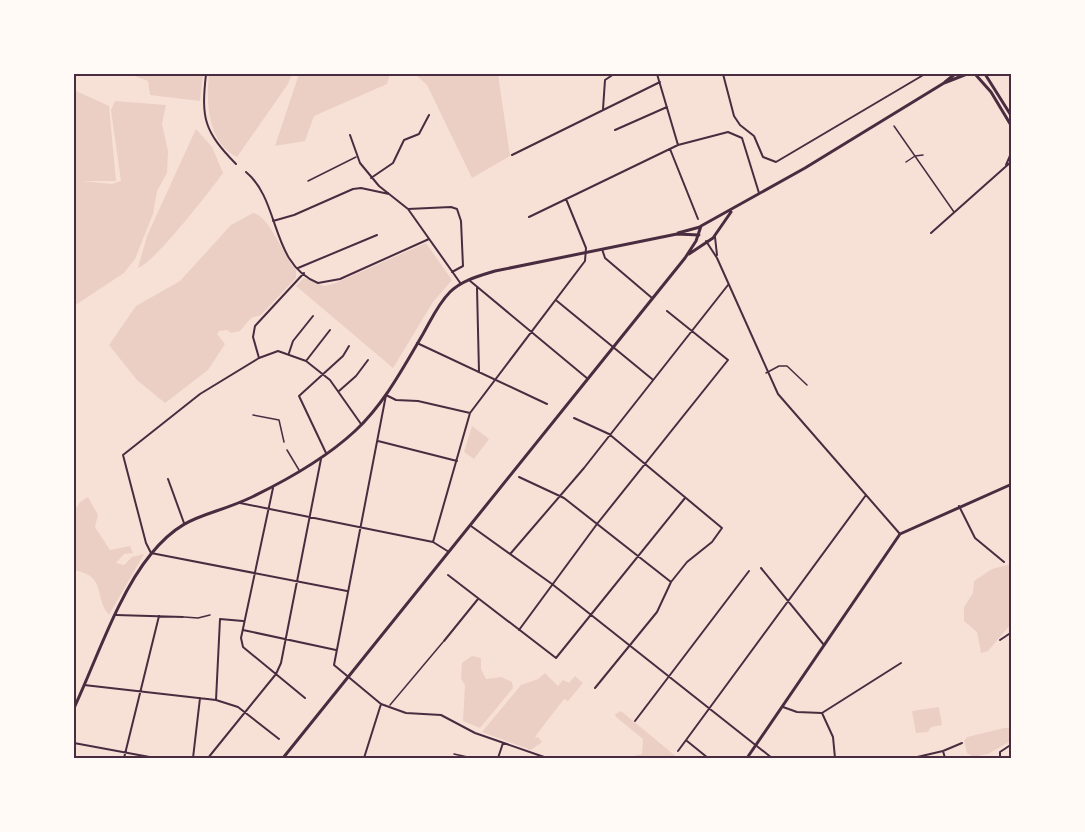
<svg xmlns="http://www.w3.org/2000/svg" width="1085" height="832" font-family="Overpass,sans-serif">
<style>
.green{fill:#ebcfc5}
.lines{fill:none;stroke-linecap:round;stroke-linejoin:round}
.service{stroke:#4a2c40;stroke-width:1.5}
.pedestrian{stroke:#4a2c40;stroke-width:1.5}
.minor{stroke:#4a2c40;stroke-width:2}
.tertiary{stroke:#4a2c40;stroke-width:3}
.secondary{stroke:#4a2c40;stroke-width:3}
.neatline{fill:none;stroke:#4a2c40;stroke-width:2}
</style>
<rect width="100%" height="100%" fill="#f7e1d7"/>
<path class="green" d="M129,74H203L200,101L150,95L148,81Z
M209,74H292L288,84L237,157C207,142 206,102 209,74Z
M299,74H390L387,84L314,116L305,141L275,146Z
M415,74H498L510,156L472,178L427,85Z
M74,90L109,106L116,181H82L112,184L121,181L111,110L115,101L166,105L162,124L168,151L167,173L157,191L153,214L135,259L124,273L74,306Z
M196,129L212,147L223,173C210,191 155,262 138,268L147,236Z
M253,213C270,216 283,256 296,270V278L261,315L251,318L240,331L231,333L227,330L219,331L217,334L225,344L208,370L165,403L137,380L109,345L136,306L180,281L231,225Z
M426,243L452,280L433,302L393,368L296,286L304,278L324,286L333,284Z
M472,426L489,439L474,459L464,452Z
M88,497L98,515L95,527L110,550L130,546L133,553L124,554L116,563L124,565L132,557L144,554L109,615C93,596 108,577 74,570V511L80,502Z
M1011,564V624L988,651L981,653L977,632L964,621V607L973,593L974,581L992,569Z
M472,656L481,658V669L486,679L501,677L512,682L513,688L480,728L463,721L465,685L461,679L462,663Z
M545,673L558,686L563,680L569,683L575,676L583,683L568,701L564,699L537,734L535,738L538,737L542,742L531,750L482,732L521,685L538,679Z
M939,707L942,725L931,727L928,732L916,733L912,711Z
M621,711L678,758H634V756L642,754L643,739L616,717L615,714Z
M1004,728H1011V741L988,754L973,757L967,753L964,741L967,737Z"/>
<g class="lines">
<path class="service" d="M308,181L356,157
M766,373L779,366H787L807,385
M253,415L279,420L284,442
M287,450L299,470
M184,617L198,618L210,615
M454,754L472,758"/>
<path class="pedestrian" d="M894,126L954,212
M906,162L915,156L923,155
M390,705L443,642"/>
<path class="minor" d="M206,74C201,119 204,131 236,164
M657,74L678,145
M723,74L734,116L740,125L754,136L763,157L776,162L925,74
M603,109L605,80L614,74
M615,130L667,107
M350,135L360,163L379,186L408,209L461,284
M670,149L698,219
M512,155L660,82
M1006,165L1012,151
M246,172C281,201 270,264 318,283L340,279L429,239
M371,178L393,163L404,140L419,134L429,115
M408,209L451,207L457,209L461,221L463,266L452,272
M529,217L678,145L728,132L742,138L759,193
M273,221L294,215L353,189L361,188L389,194
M931,233L1012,161
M715,237L717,255
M706,241L717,258L778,394L900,534
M602,249L605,258L652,298
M298,268L377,235
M469,280L588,379
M477,288L479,372
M557,301L652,379
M417,343L547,404
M289,353L293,341L313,316
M259,358L253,337L255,326L304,273
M306,361L330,330
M339,391L356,376L368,360
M470,413L418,401L396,400L386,395L334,665L381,704L406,713L441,715L475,733L547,758
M574,418L609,434L722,528L712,542L687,562L671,582L657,612L595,688
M378,441L457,461
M326,453L299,396L343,356L349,346
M519,477L564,498L671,582
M168,479L184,523
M273,488L241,638L243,647L305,698
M240,503L433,542L449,552
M959,506L975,538L1004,562
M471,526L552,584L772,758
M433,542L470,413L585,261L586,248L566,199
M511,553L584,468L728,285
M761,568L824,645
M448,575L556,658L685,498
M347,591L151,553L146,543L123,455L200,394L259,358L278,351L306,361L330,380L361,424
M116,615L183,617
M243,630L336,650
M519,630L597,524L728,360L667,311
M1000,640L1012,632
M444,641L478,599
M84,685L216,700L238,707L279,739
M216,700L220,619L243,621
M783,707L797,712L822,713L901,663
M822,713L833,737L835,758
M635,721L749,571
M687,741L708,758
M74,743L155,758
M678,751L866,495
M124,758L159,616
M193,758L200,698
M208,758L276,674L281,663L321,459
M364,758L381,704
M498,758L503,743
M913,758L943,751
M945,758L943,751L962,743
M1000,758V752L1012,744"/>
<path class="tertiary" d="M678,233L700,227
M74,708C96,661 118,594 151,554C185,512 208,518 252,497C287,480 326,458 355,431C384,404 403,368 423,334C431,320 438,304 450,292C462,280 479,276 495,271L677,234L699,235"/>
<path class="secondary" d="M975,74L991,92L1012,127
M985,74L1012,117
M945,82L955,74
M689,254L713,238L731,212
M283,758L685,258L696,241L701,226L805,168L944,83L967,74
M747,758L900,534L1012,484"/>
</g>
<rect width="1085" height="832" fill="none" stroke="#fffaf5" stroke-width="150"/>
<rect x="75" y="75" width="935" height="682" class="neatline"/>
</svg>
